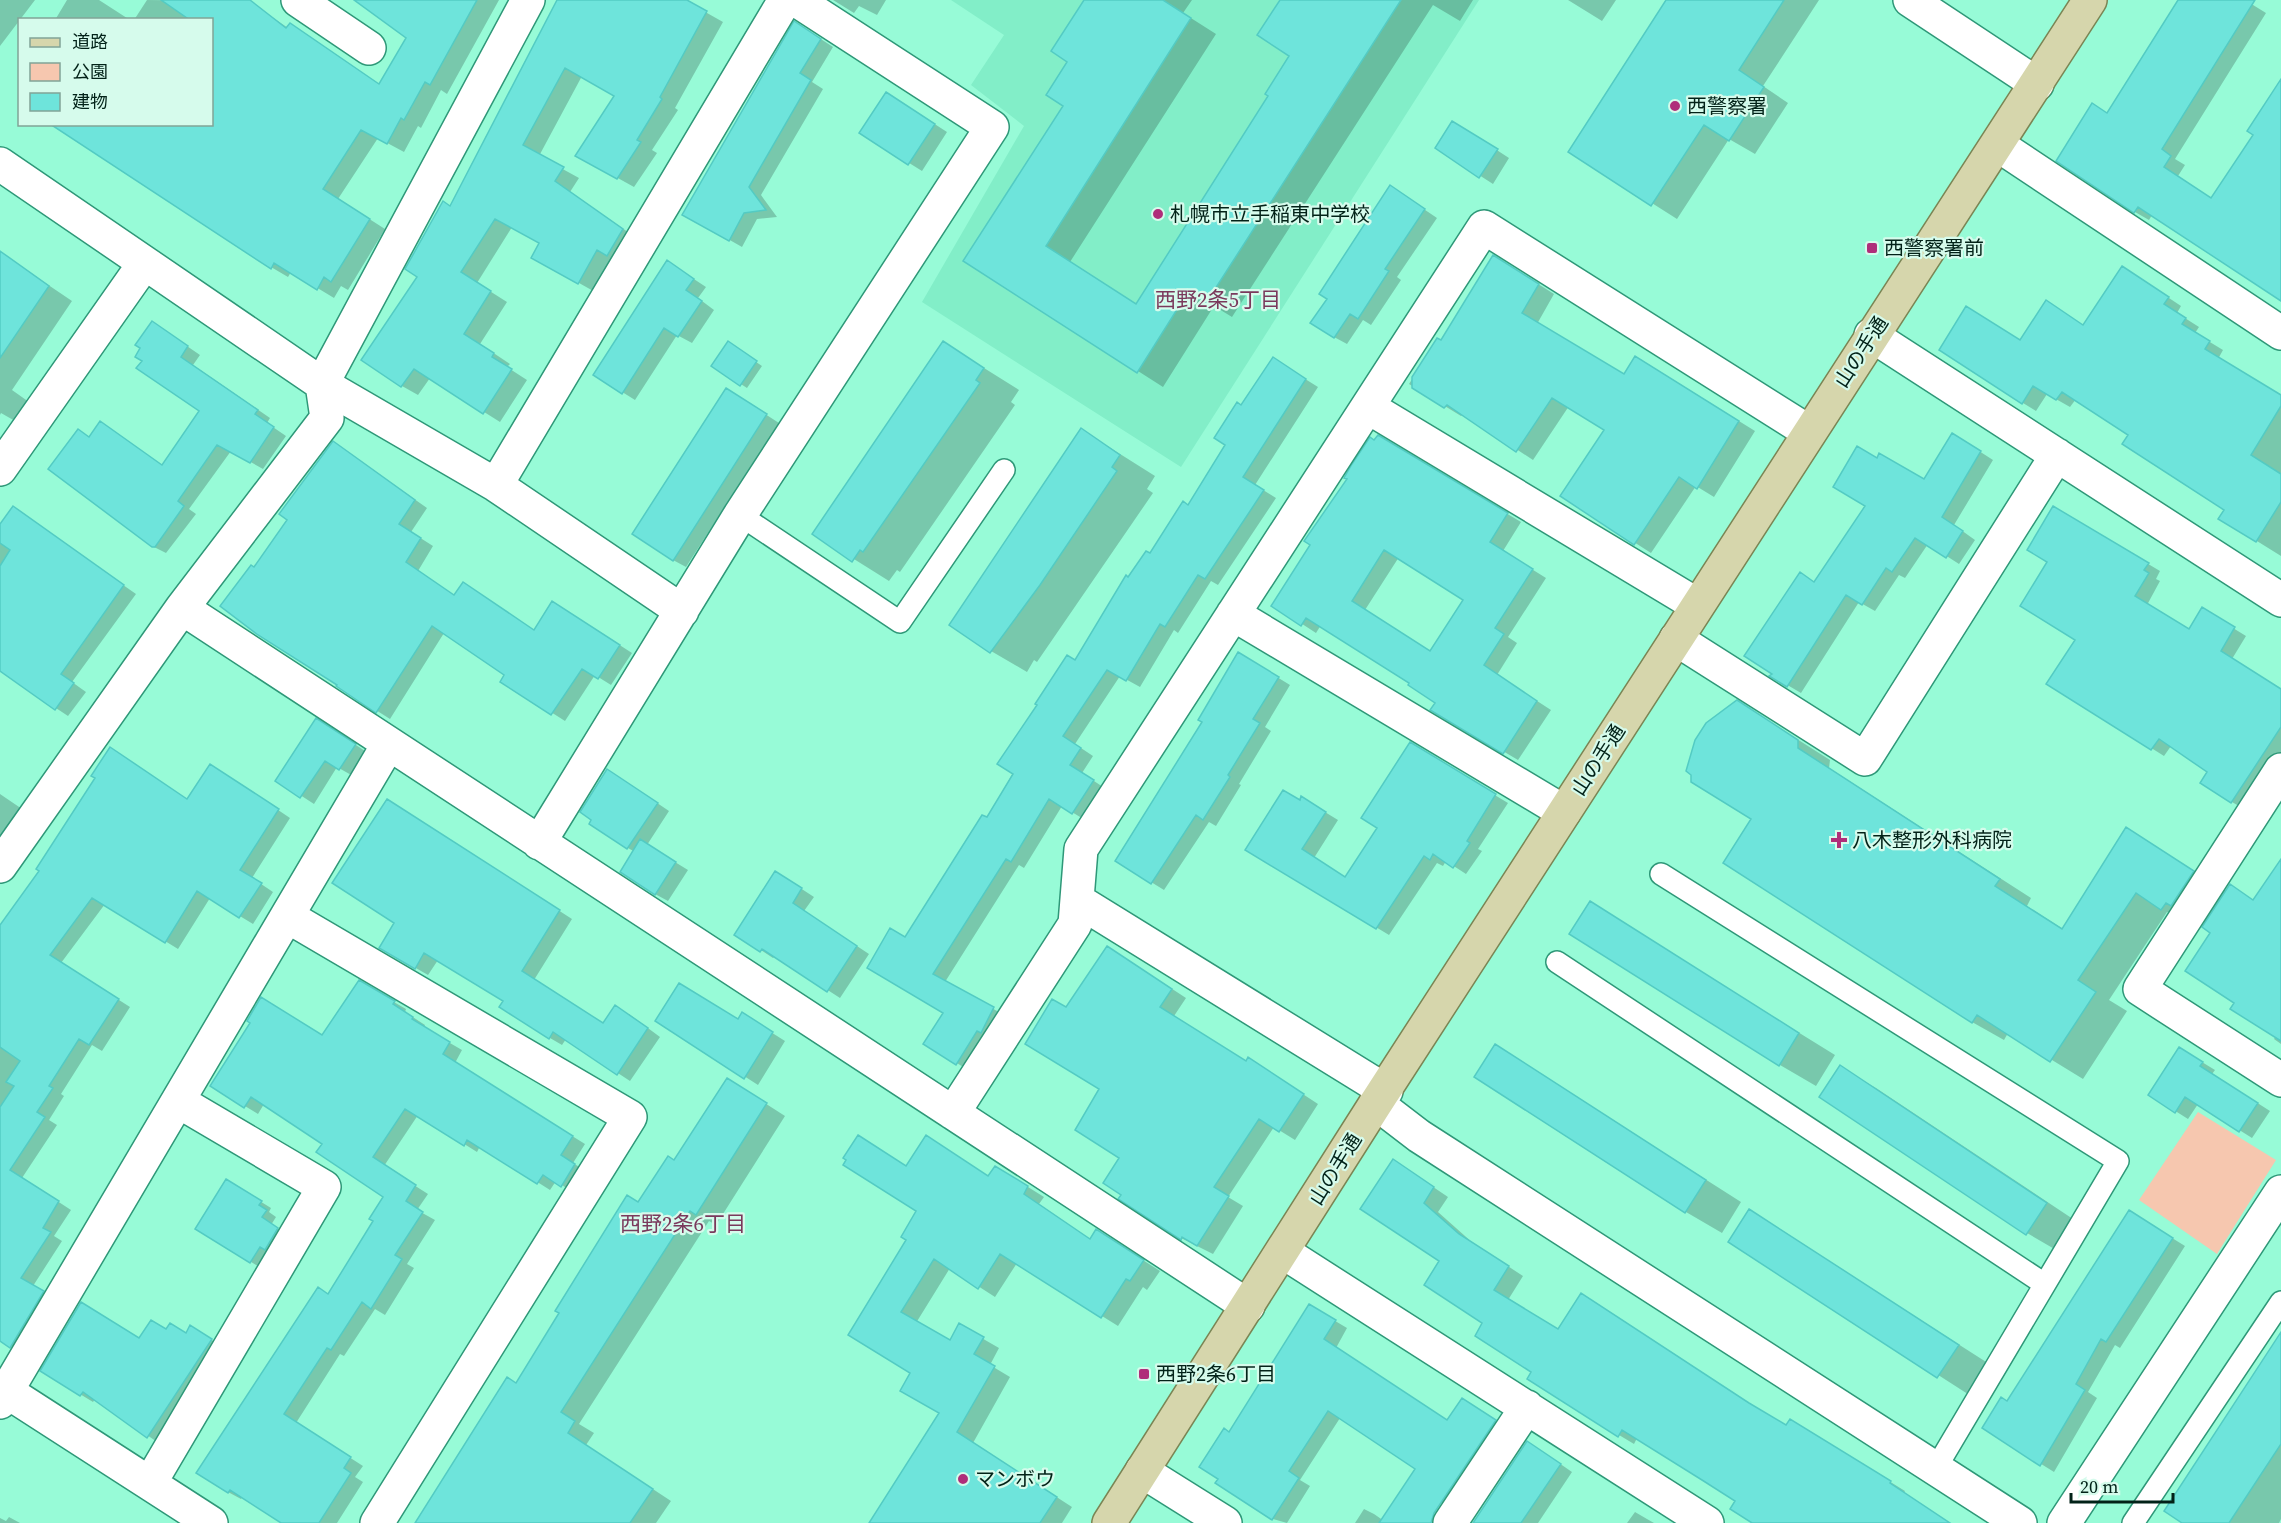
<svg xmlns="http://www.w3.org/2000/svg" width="2281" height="1523" font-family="'Source Serif 4','Noto Sans JP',serif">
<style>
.built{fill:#82eec8}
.green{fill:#f6c7af}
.shadow{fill:#0003;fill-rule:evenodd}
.building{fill:#6ee4db;stroke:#53cbc3;stroke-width:1.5;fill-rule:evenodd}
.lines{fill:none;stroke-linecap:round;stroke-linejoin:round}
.lane-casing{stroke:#2e9878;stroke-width:24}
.street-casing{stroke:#2e9878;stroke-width:36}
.primary-casing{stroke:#7a8554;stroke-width:36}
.lane{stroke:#fff;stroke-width:21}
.street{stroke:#fff;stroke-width:33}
.primary{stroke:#d6d6ac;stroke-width:33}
.poi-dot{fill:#af2e7a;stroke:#d6fbec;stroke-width:2}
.labels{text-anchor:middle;stroke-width:4.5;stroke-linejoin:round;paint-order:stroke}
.poi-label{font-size:20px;fill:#022218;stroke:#d6fbec;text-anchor:start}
.street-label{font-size:20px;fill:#022218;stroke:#d6fbec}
.neighbourhood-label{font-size:21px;fill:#7a395c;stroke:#d6fbec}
</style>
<rect width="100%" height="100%" fill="#97fbd7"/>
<path class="built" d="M951,0H1479L1181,467L922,302L1024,126L971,85L1004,35Z"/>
<path class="green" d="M2198,1112L2276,1160L2217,1254L2139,1200Z"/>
<path class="shadow" d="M0,0H35L0,46Z
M67,0H99L130,20H55Z
M147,0L249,1L288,28L290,25L306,34L380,85L408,37L362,0H499L447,94L441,90L421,128L418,126L404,152L378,138L338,199L385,229L348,290L341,286L334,298L291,272L288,277L271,267L212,124V20H134Z
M559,0H684L723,22L675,108L678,110L652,150L657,153L634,187L578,156L616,96L582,76L539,156L579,178L570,192L638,239L595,292L533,257L541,243L512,227L477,283L507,302L480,344L510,364L507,367L527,380L500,422L430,378L418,395L402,386L419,277L450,207Z
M833,0H886L877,15L859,6L854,13Z
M1086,0H1192L1183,13L1216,34L1070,262L1137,305L1270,96L1291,55L1282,0H1473L1460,21L1433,5L1232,317L1214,306L1163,387L966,261L1065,106L1069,61Z
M1568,0H1616L1602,21Z
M1668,0H1819L1763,86L1788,103L1755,154L1729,139L1677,219L1570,151Z
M2179,0H2245L2266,13L2175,159L2185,165L2178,176L2212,199L2255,135L2281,82V301L2152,215L2149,220L2135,212L2108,114Z
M807,30L833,47L812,82L823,89L761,195L777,217L757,219L742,247L684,214Z
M899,101L947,132L922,171L861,133Z
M1466,130L1509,158L1493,184L1437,148Z
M1403,195L1437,218L1397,277L1401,280L1371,325L1363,320L1347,344L1334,337Z
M7,257L72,301L12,390L29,402L15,421L1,413L0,415V266Z
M668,262L706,287L698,298L714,310L692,343L677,335L635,400L595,375Z
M1510,266L1554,294L1537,324L1624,376L1652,367L1755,431L1714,497L1696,486L1651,553L1562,496L1606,430L1569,406L1533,460L1463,414L1461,416L1409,384L1437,340L1441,342Z
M2136,276L2181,306L2177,313L2199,327L2195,333L2223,350L2218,359L2281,397V556L2220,518L2226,509L2130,434L2076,399L2070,407L2047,394L2036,411L2023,403L2021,342L2084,326Z
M165,331L200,355L193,365L270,418L267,423L286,436L263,469L231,451L189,509L196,514L166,553L152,546L78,431L90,437L100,423L163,466L201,411Z
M944,343L1019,390L1011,402L1015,405L900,572L897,570L889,581L814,534Z
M734,347L762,366L747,388L713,366Z
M1286,367L1318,387L1255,485L1276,498L1218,585L1211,581L1178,633L1174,630L1140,687L1120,676L1075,744L1093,756L1082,773L1106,789L1085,820L1062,806L1024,868L1019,865L945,982L1006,1016L969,1071L957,1063L945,1012L906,939L987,819L1075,662L1129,579L1188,506L1227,444L1241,407Z
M739,397L779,423L686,567L673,560Z
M1082,430L1155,476L1147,489L1153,493L1037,662L1034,660L1027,672L991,651Z
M1378,437L1521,522L1503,551L1546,578L1508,637L1517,643L1497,675L1551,710L1518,760L1432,709L1437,702L1321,625L1316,633L1273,605ZM1399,557L1465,600L1431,652L1365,610Z
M1965,442L1993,460L1954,525L1975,540L1959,564L1928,544L1905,578L1899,575L1875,611L1859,602L1801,693L1772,676L1815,583L1867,505L1878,460L1925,481Z
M346,451L427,508L411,532L433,546L418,571L455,596L535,631L565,610L632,653L611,685L595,675L565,721L502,681L506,675L444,633L390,719L338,686L255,568Z
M13,508L136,594L72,682L86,692L68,716L0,671V527Z
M2054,508L2160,571L2156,579L2160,581L2147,605L2189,631L2202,609L2246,636L2232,659L2281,690V756L2244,809L2232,802L2209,772L2171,746L2164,756L2048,683L2077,639L2049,562Z
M1239,654L1290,685L1265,727L1271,731L1239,784L1241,785L1216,826L1209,822L1164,890L1117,861L1204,722Z
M1737,701L1830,760L1829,768L2031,898L2027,906L2063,929L2126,829L2227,891L2254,901L2281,861V1044L2274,1039L2276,1036L2236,1003L2212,932L2206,924L2198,920L2194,927L2167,912L2109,1000L2127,1011L2083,1079L2008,1033L2004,1040L1972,1022L1753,819Z
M329,727L368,753L353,776L337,767L314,804L277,780Z
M1410,744L1508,803L1478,849L1482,851L1466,874L1446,861L1443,866L1437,863L1389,935L1247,849L1300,802L1315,806L1338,820L1314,858L1346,878L1380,827Z
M223,773L290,818L252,878L273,892L253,924L210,898L178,949L105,904L61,963L130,1007L102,1051L92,1045L61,1094L64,1096L49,1120L57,1125L22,1178L71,1210L54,1236L62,1241L33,1286L55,1300L23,1354L0,1339V928L188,800Z
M620,778L669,811L647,845L688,870L668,901L655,894L635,852L628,848Z
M0,794L25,811L6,840L0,837Z
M400,808L572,919L534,980L604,1025L629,1014L660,1037L630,1081L566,1039L562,1045L550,1038L505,1001L438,960L428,975L381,948L396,923Z
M788,880L814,897L804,911L869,954L840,998L775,956L773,958L761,950Z
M1590,903L1835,1055L1816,1086L1780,1065Z
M1122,956L1186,998L1174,1016L1246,1062L1263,1068L1318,1104L1295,1140L1274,1127L1228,1197L1243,1206L1213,1254L1181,1238L1123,1194L1122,1157L1101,1089L1067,1009Z
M359,982L406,1009L405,1012L425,1025L424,1028L462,1050L455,1063L585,1144L573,1163L587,1172L574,1193L556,1181L550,1190L480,1146L477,1152L418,1115L384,1166L428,1194L417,1210L435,1220L407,1264L414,1268L385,1315L375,1309L344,1356L340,1354L296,1423L363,1466L355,1477L363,1482L337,1523H284L243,1496L241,1499L228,1492L328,1295L375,1221L386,1196L324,1143L264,1104L258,1114L212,1086L323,1037Z
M657,1020L755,1022L785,1041L758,1085Z
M1496,1046L1741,1202L1722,1233L1686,1212Z
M2192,1056L2215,1070L2212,1074L2270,1111L2252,1138L2198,1104L2188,1119L2150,1095Z
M1840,1067L1876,1088L2082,1225L2063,1254L2027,1233L1821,1096Z
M746,1091L785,1116L716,1225L709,1221L579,1424L594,1433L586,1445L671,1501L656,1523H434L516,1385L639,1204Z
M907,1167L989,1178L1012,1177L1044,1197L1039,1204L1091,1240L1113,1241L1160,1271L1147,1290L1143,1287L1118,1326L1017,1263L995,1297L950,1268L916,1323L950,1342L959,1325L999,1348L990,1365L1010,1377L973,1443L1072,1507L1062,1523H871L941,1413L912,1372L850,1335L908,1240L918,1211Z
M1408,1170L1448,1197L1438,1212L1474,1244L1523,1276L1508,1300L1559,1331L1765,1414L1786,1427L1805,1429L1905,1491L1904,1493L1950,1523H1754L1737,1501L1637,1438L1634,1444L1619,1435L1533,1371L1485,1323L1441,1261Z
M237,1187L271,1208L269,1212L276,1217L271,1225L288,1236L261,1268L197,1228Z
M1750,1211L1994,1367L1974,1398L1730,1241Z
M2143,1220L2185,1246L2120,1348L2115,1345L2088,1392L2097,1398L2054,1472L1984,1428L2008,1403Z
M1310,1306L1347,1328L1336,1348L1448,1422L1474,1407L1501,1425L1453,1510L1409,1481L1417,1468L1340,1418L1300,1480L1310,1486L1287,1523L1273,1519L1230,1434Z
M167,1331L204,1335L224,1348L160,1444L95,1399L93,1402L42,1371Z
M2281,1335V1519L2279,1523H2185Z
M1540,1450L1572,1472L1538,1523H1474Z
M1364,1509L1374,1514L1387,1523H1355Z
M1635,1512L1647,1519L1654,1523H1627Z
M9,1517L20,1523H0V1518L6,1521Z"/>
<path class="building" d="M161,0H250L286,28L290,23L379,84L406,38L354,0H477L430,85L425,82L404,120L401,118L387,144L361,130L323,189L370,219L331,282L324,277L317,290L274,263L271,269L50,124H212V20H190Z
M557,0H687L707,11L660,97L662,99L637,140L641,142L617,179L575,156L614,96L565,68L523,145L564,167L555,181L623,229L607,256L597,250L578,284L531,258L539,243L495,219L461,272L491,291L464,334L494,353L492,357L512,369L483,414L414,369L401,387L361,360L417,277L405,269L443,201L450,206Z
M1084,0H1163L1191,18L1046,246L1136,304L1268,96L1265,94L1289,56L1257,35L1280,0H1401L1206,303L1188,292L1137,373L963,261L1063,106L1046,95L1067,62L1051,51Z
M1666,0H1784L1739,70L1764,87L1729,141L1704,125L1651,206L1568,152Z
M2178,0H2255L2162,149L2171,156L2164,167L2211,198L2253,135L2247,131L2281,79V301L2138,207L2134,213L2056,161L2092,103L2107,113Z
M794,21L821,39L800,73L811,80L749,187L766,210L744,213L729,241L682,215Z
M886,92L935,124L908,165L859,133Z
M1452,121L1498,149L1479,178L1435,148Z
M1390,185L1425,209L1385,269L1389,271L1358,319L1350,314L1334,338L1310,323L1327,299L1319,294Z
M0,251L49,286L0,358Z
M1493,255L1539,284L1522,313L1624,374L1635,356L1739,421L1697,489L1679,477L1634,545L1560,496L1604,430L1552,398L1516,452L1447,405L1444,408L1412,388V377L1437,338L1441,340Z
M667,260L694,279L686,290L702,301L678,337L664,328L622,394L593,375Z
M2122,266L2169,297L2164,304L2186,318L2182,324L2210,341L2205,349L2281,395V406L2251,455L2281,474V502L2256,542L2218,519L2224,510L2122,444L2128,435L2062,392L2056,400L2033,386L2022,404L1939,350L1966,306L2020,340L2046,300L2083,325Z
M152,321L188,346L181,357L258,410L255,414L274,427L250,463L217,445L178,501L184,506L155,547H152L48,469L78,429L89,437L100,421L162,465L199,411L136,368L142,361L135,357L140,348L135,345Z
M728,341L757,361L740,386L711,366Z
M943,341L984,368L976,380L980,383L863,552L860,550L852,562L812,534Z
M1273,357L1306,379L1243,477L1264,490L1205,579L1198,575L1165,627L1160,624L1126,681L1107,670L1063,736L1081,748L1070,765L1094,780L1072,814L1049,799L1011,862L1006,859L933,974L994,1007L981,1033L977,1031L956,1065L923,1044L943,1013L867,968L890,928L905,937L982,815L987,817L1013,774L997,764L1037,705L1035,704L1067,655L1075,660L1126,575L1128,577L1146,551L1150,553L1183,501L1188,505L1225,445L1214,438L1237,402L1241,405Z
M726,388L767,414L673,561L632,534Z
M1081,428L1120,455L1112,467L1117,471L1040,585L990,653L949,625Z
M1952,433L1981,451L1942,517L1963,531L1946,558L1915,538L1892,572L1886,568L1862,605L1846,595L1787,687L1769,676L1772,674L1744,656L1800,572L1814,582L1865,506L1833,487L1857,446L1877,458L1879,453L1924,479Z
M1378,435L1508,513L1490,542L1533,569L1495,628L1504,634L1484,665L1537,701L1503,754L1430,710L1435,703L1408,685L1409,683L1306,618L1301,626L1271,606L1310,545L1304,541L1347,479L1344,478L1352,464L1370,437L1374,440ZM1384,550L1463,600L1430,651L1352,601Z
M333,441L415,500L399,524L421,538L406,562L454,595L463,582L534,630L552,601L620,645L598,679L582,669L551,715L500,682L504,675L432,626L376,713L336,686L337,685L258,635L220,606L251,565L254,567L287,520L279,514Z
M13,506L124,585L61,674L74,683L55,710L0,671V566L10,550L0,543V524Z
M2053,506L2149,563L2144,570L2149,573L2135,596L2189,629L2202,607L2235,627L2221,651L2281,689V727L2231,803L2200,783L2207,772L2159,739L2151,750L2046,684L2075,640L2020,606L2047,562L2027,550Z
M1238,652L1279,677L1253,719L1260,723L1228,775L1230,777L1203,820L1196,815L1151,884L1115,861L1202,722L1198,720Z
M1737,700L1798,740V748L2000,879L1995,886L2062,929L2126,827L2194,871L2171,906L2166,903L2161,910L2136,893L2078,980L2096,992L2050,1062L1977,1015L1972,1023L1723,863L1751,819L1691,782V775L1686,771L1695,740L1706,723Z
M316,718L356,744L339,770L325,761L300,798L275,781Z
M1410,742L1496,794L1467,841L1470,843L1453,868L1433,854L1430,860L1424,856L1376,929L1245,850L1283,790L1300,800L1301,796L1326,812L1302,849L1345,877L1377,828L1361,818Z
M110,747L187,799L210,764L279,809L240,870L262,883L239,918L197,891L165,943L92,898L50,955L119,999L89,1045L79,1039L49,1086L53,1088L37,1112L45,1117L10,1170L59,1201L43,1228L51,1232L21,1278L44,1291L10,1348L0,1341V1107L14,1086L6,1082L20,1061L0,1047V925L39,871L36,869L95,778L91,776Z
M607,769L658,803L627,849L589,824L591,820L580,812Z
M387,799L560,910L522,971L603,1023L615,1005L648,1028L617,1075L553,1032L549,1039L499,1007L503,1001L424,953L415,969L379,948L394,923L332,883Z
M640,839L676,862L655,895L620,872Z
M2281,859V1041L2230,1009L2234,1003L2185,971L2210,933L2202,927L2230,884L2253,900Z
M775,871L802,888L793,903L857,946L827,992L762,949L760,952L734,935Z
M1590,901L1799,1033L1779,1066L1569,934Z
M1107,946L1172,989L1160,1007L1246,1061L1248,1057L1304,1094L1279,1132L1259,1119L1214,1187L1229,1196L1197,1246L1182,1237L1181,1240L1118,1199L1121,1195L1103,1183L1119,1158L1075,1130L1099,1089L1025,1044L1052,999L1066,1007Z
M359,980L395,1001L393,1004L413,1017L412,1019L450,1042L443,1054L573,1136L561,1155L575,1164L561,1187L543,1175L537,1184L467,1140L464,1146L405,1109L373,1157L416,1185L406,1201L423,1212L395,1255L402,1259L371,1309L362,1302L331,1350L327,1348L284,1414L351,1457L344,1468L351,1473L319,1523H281L230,1490L228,1493L196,1473L318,1287L328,1294L373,1221L369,1219L383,1197L316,1152L322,1144L251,1097L244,1108L210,1086L250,1023L247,1021L261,997L322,1035Z
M679,983L738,1019L742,1012L773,1032L744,1079L655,1021Z
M1495,1044L1706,1180L1685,1213L1474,1077Z
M2179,1047L2203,1062L2200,1066L2258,1103L2239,1132L2185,1097L2175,1113L2148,1095Z
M1840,1065L2047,1203L2026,1235L1819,1097Z
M727,1078L767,1103L696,1215L690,1211L561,1412L575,1421L568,1433L653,1489L630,1523H415L507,1377L516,1383L559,1313L555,1311L627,1195L638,1202L668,1156L674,1160Z
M858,1135L906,1166L926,1135L988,1176L995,1166L1028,1186L1024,1194L1090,1239L1096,1229L1144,1260L1130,1281L1126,1279L1101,1318L1000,1254L978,1289L934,1259L901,1312L950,1340L959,1323L984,1337L974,1354L995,1366L957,1432L1057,1497L1040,1523H869L939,1413L900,1391L910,1373L848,1335L906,1240L901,1237L916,1211L843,1165L846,1160L843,1158Z
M1393,1159L1434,1187L1424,1203L1459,1234L1509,1266L1494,1290L1558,1329L1581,1293L1749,1403L1786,1425L1790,1419L1891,1481L1890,1483L1950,1523H1752L1730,1509L1735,1501L1702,1480L1622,1430L1618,1437L1527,1379L1531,1372L1475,1336L1482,1323L1424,1285L1439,1261L1360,1209Z
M226,1179L262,1201L259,1205L267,1210L262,1217L278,1228L265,1250L260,1247L250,1263L195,1229Z
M1749,1209L1959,1345L1937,1378L1728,1242Z
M2129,1210L2173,1238L2106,1342L2101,1339L2076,1384L2085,1390L2040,1466L1982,1428L2001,1397L2007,1401Z
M81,1302L139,1338L151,1320L166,1329L170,1323L186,1333L190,1325L212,1339L147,1438L83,1392L80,1396L40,1371Z
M1309,1304L1336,1320L1324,1339L1447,1420L1462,1398L1496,1420L1434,1513L1431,1523H1379L1415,1469L1328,1411L1289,1471L1299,1478L1272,1520L1215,1483L1218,1479L1199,1467L1224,1428L1229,1432Z
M2281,1332V1444L2229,1523H2182L2164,1511Z
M1527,1441L1561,1464L1521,1523H1473Z"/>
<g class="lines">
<defs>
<path id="lane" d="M740,515L900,622L1004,470
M1661,874L2118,1161L1936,1468
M1557,962L2043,1283
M2133,1523L2281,1302"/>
<path id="street" d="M298,0L369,48
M1910,0L2037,84
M1998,145L2281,333
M0,164L322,384L496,485L682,611
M1871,335L2281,600
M1368,407L1697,605
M0,469L144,264
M496,485L785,0
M182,608L1248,1306
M1233,614L1564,812
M1676,639L1865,759L2057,455
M2281,770L2140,989L2281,1080
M539,843L740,515L992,127L796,0
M0,866L182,608L327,418L322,384L528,0
M1077,900L1386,1091
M287,916L630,1117L377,1523
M1376,1103L1419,1136L2020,1523
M953,1113L1075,924L1081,849L1484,227L1809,432
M1283,1252L1707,1523
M0,1387L211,1523
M0,1402L388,745
M1142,1471L1225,1523
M150,1483L324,1187L178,1101
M1450,1523L1527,1407
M2064,1523L2281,1192"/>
<path id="primary" d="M1109,1523L1376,1103L2090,0"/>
</defs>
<use href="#lane" class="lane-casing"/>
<use href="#street" class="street-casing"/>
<use href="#primary" class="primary-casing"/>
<use href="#lane" class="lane"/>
<use href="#street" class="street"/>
<use href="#primary" class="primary"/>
</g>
<g class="poi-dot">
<circle cx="1675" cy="106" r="6"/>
<circle cx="1158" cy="214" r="6"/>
<rect x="1866" y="242" width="12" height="12" rx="3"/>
<path d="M1836 831h6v6h6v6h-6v6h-6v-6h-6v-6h6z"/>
<rect x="1138" y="1368" width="12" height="12" rx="3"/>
<circle cx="963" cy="1479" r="6"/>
</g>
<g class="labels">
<g class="poi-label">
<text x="1687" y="113">西警察署</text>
<text x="1170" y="221">札幌市立手稲東中学校</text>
<text x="1884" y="255">西警察署前</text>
<text x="1852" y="847">八木整形外科病院</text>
<text x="1156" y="1381">西野2条6丁目</text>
<text x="975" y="1486">マンボウ</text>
</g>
<g class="street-label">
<text transform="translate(1861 352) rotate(-57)" y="7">山の手通</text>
<text transform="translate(1598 760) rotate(-57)" y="7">山の手通</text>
<text transform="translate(1335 1169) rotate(-58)" y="7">山の手通</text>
</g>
<g class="neighbourhood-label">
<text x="1218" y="307">西野2条5丁目</text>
<text x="683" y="1231">西野2条6丁目</text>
</g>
</g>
<rect x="18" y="18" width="195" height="108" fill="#d6fbec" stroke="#81a497" stroke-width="1.5"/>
<rect x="30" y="38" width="30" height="9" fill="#d6d6ac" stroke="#81a497" stroke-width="1.5"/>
<text x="72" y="48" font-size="18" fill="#022218">道路</text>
<rect x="30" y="63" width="30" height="18" fill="#f6c7af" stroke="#81a497" stroke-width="1.5"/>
<text x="72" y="78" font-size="18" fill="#022218">公園</text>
<rect x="30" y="93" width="30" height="18" fill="#6ee4db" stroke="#81a497" stroke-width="1.5"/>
<text x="72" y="108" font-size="18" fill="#022218">建物</text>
<path d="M2071 1493v9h102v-9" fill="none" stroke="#022218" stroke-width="3"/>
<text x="2080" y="1493" font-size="18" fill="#022218" stroke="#d6fbec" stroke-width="4.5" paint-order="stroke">20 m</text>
</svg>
